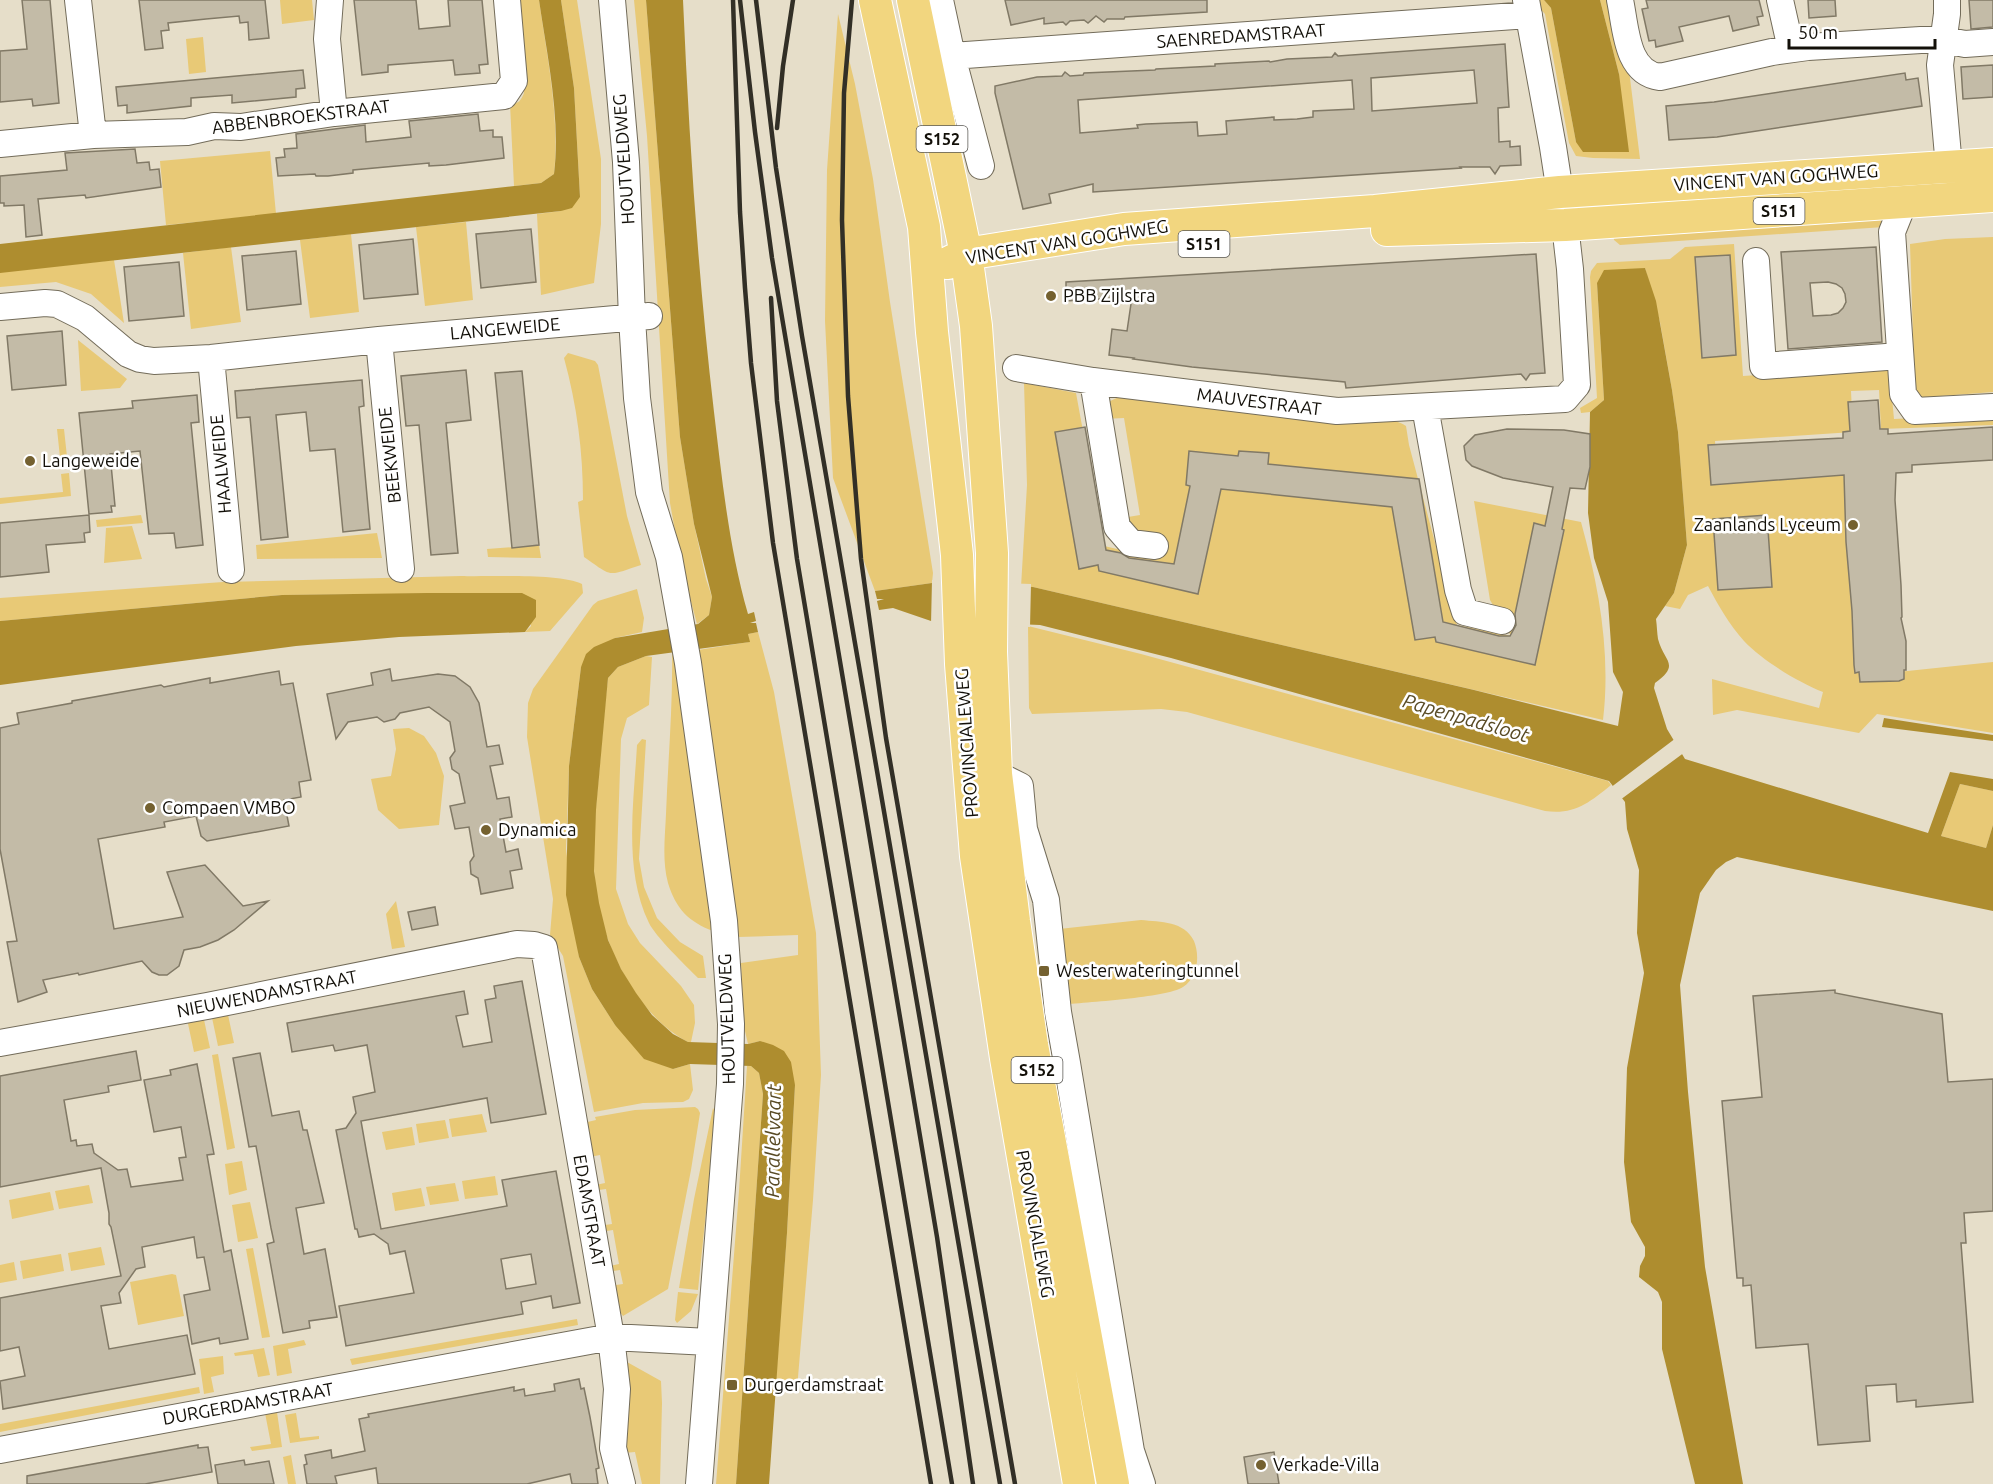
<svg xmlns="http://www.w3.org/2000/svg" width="1993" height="1484" font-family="Ubuntu,sans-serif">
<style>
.green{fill:#e8c976}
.water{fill:#ae8d2f}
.pier{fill:#e6dec9}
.building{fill:#c3bba7;stroke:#817966;stroke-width:1.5;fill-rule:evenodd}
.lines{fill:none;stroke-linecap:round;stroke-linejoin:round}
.minor-casing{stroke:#736c5a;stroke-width:28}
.major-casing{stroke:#fff;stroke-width:34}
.minor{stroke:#fff;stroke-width:26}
.major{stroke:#f2d67f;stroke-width:32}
.rail{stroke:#322f26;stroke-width:4.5}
.poi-dot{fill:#746130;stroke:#fff;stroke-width:2}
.labels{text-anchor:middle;stroke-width:5;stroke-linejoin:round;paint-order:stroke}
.shield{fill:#fff;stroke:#5a5853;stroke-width:1.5}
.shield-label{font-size:16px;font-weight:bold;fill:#131009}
.street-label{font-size:18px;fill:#131009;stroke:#fff}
.poi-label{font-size:18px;fill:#131009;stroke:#fff;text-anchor:start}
.water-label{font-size:20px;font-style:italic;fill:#594b25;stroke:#fff}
</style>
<rect width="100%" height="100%" fill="#e6dec9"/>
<path class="green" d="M280,0H312L314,20L282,24Z
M516,0H539C547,56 560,118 554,174L541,183L514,186L510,104C519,104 521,100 524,93Z
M561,0H577L601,159V224L594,283L541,295L537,214L561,211L580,197L574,88Z
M634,0H646L680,437L694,524L706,579L712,597L709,615L697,624L681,564L670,503L647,136Z
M1532,0H1544L1551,8L1576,142L1619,74L1600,0H1612L1629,70L1640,159L1593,158L1576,156L1569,143L1545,14Z
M838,14L855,84L873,179L890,302L933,573L932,583L875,591L833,478L825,321L827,170Z
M203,37L206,72L189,74L186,39Z
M270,151L276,214L166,225L160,161Z
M1888,212L1884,227L1620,245L1614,240L1613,230Z
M466,222L473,300L425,306L416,227Z
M351,234L359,312L310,318L300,240Z
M1993,237V392L1915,398L1910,244L1945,239Z
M1734,244L1743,376L1889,366L1894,419L1993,414V425L1881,429L1879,390L1851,391L1853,432L1715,441L1717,475L1843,469L1860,676L1993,662V733L1877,714L1859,733L1737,710L1713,715L1712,679L1819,708L1823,692C1798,682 1763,661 1744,641C1729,624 1718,605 1708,586L1688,595L1680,609L1665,606L1674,593L1687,545L1678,432L1672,390L1660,322L1645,268L1597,283L1604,400L1590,412L1581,413L1580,408L1597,398L1590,277L1591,271L1597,263L1670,259L1685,247Z
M231,247L241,322L191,329L183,253Z
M114,260L124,323L91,294L56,282L0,287V272Z
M78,340L127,379L120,388L81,391Z
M568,353L595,361L598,365L627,516L641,565C607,576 614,578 584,557L578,502L583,500C583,451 577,406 564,358Z
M1024,383L1076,393L1104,546L1157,558L1125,532L1122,518L1140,515L1124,418L1104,419L1106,403L1123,395C1196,404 1269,414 1343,423C1362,425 1389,414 1406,426L1409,445L1457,625L1511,636L1490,600L1474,501L1581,522C1599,587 1611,653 1603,720L1033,587H1021L1027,485Z
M57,429H64L68,466L61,467Z
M69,473L71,496L0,504V498L63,492L61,474Z
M141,515L143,523L97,527L96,520Z
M132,526L142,559L104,563L106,528Z
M377,533L382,558L257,559L256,545Z
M539,545L541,558L488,557L487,549Z
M461,576C488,577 560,573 582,584L583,593L550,631L525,632L531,626L522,593L282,595L0,621V598L223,582Z
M637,589L644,618L642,632L615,638L581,667L569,766L566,849L579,957L592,989L615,1025L673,1069L690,1064L693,1090L689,1099L683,1102L643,1103L594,1112L563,956L550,935L553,899L527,737L528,703L533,689L593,605L598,601Z
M1028,626L1141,654L1608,781L1611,785C1589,803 1574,815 1545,811L1187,712L1161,709L1032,714L1029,708Z
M758,632L774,692L816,933L821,1075L813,1200L797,1389L776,1378L787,1233L795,1085L760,1041L748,1044L744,1027L741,963L798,955V935L738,937L702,664L698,650L749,642L748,634Z
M672,652L680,686L713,931C689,922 676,909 668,883C662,861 665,837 666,814C668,760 673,706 672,652Z
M646,656L652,657L649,705L627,718L621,739L616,889L628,924L640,943L681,986L694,1005L695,1023L691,1042H688C632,1013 595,931 594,869C593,838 596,805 599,774C602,742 604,710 608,678L618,667Z
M409,728L424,736L436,753L444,776L439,825L399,829L378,810L371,779L391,776L396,749L393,729Z
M642,739L646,740L639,859L644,887L657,918L680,942L703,956L706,978H698C686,966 655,936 649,923C623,870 634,801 637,745Z
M1960,784L1993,791V825L1986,848L1941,836Z
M396,901L405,947L392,949L386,914Z
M1141,920C1161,922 1184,921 1194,941C1200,956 1198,977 1183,987C1166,998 1086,1002 1060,1005L1050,930Z
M227,1010L234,1043L218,1046L211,1013Z
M203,1015L210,1048L194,1052L187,1019Z
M218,1054L235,1148L227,1150L212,1055Z
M747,1066H751L759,1073L763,1094L736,1484H716L739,1191Z
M695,1107L698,1109L700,1113L691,1170L668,1289L623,1316L615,1306L609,1286L623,1284L620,1270L606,1272L605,1267L619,1264L613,1230L600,1232L598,1226L612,1224L606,1189L591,1191V1186L605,1183L600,1155L584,1158L579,1124L596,1120L595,1117L635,1110Z
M713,1108L716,1114L698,1290L679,1288L694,1199Z
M482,1114L487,1132L452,1137L449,1119Z
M445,1120L449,1138L419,1143L416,1124Z
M412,1127L415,1145L386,1150L382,1132Z
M242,1161L247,1190L229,1195L225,1164Z
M495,1176L498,1195L465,1199L462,1181Z
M455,1183L459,1201L430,1205L426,1187Z
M89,1185L93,1203L59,1209L55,1191Z
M421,1188L425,1206L395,1211L392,1193Z
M50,1192L54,1210L12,1219L9,1200Z
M250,1202L258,1238L238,1242L232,1205Z
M101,1247L105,1265L71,1271L68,1253Z
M253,1248L270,1337L262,1338L246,1249Z
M61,1254L64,1271L23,1279L20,1261Z
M14,1262L17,1280L0,1283V1265Z
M172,1274L176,1275L184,1316L138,1325L130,1282Z
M678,1292L698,1294L691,1311L677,1323L675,1320Z
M577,1319L578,1325L352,1365L350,1359Z
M304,1340L306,1345L288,1349L292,1373L277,1376L273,1346Z
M264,1348L270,1375L258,1377L253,1354L235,1356L234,1353Z
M223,1356L224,1374L211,1377L214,1392L204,1394L199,1359Z
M627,1362L661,1381L662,1403L660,1484H642L635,1452L623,1453V1435L629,1419L625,1363Z
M199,1387L200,1393L0,1432V1424Z
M277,1412L282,1447L252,1451L250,1447L271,1444L265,1413Z
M296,1413L300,1438L319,1436V1439L290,1443L285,1415Z
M291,1455L296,1484H288L283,1457Z"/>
<path class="water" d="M539,0H561L574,88L580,197L572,208L561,211L0,273V244L541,183L554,174C561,119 547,55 539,0Z
M646,0H683C689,138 698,275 714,412C722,479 729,548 748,614L754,612L756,621L750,623H756L758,632L748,634L750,642L646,656L618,667L608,678L596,810L594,871L599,903L608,940L621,969L636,993L652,1015L673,1034L688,1042L748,1044L760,1041L773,1045L784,1051L791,1062L795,1085L787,1233L769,1484H736L763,1094L759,1073L751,1066L690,1064L673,1069L644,1059L615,1025L592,989L579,957L566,895L569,766L581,667L586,654L594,647L615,638L698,624L709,615L712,597L694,524L680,437Z
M1544,0H1600L1619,74L1629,152H1583L1576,142L1551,8Z
M1645,268L1656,301L1672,390L1678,432L1687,545L1674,593L1656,619C1657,626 1657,633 1658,639C1664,662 1681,664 1655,683L1654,688L1667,729L1685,759L1928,833L1950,772L1993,779V791L1960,784L1941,836L1986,848L1993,825V911L1737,857L1726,862L1716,870L1700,893L1680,985L1688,1092L1705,1267L1743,1484H1695L1662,1349V1302L1658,1292L1639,1277L1640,1266L1645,1256V1247L1631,1222L1624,1162L1627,1068L1644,973L1637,933L1639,870L1627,829L1625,802L1609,781L1171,658L1040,625L931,621L893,608L879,610L877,601L884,599H877L875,591L932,583L1033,587L1474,690L1618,726L1623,692L1613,672L1608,602L1594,558L1588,513L1590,412L1604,400L1597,283L1604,270Z
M427,593H522L536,600V617L525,632L399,637L296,646L0,685V621L282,595Z
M1884,718L1993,735V741L1882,727Z"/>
<path class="pier" d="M932,580L1031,584L1030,627L931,624Z
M1676,738L1685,752L1620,800L1610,788Z"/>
<path class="building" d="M22,0H50L59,103L33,106L32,99L0,102V51L27,49Z
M139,0H265L269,38L249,40L248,22L240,23L239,16L206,19L168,23L169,30L161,31L163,48L145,50Z
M354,0H416L419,29L450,26L448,0H482L488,64L479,65L480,73L455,75L453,60L388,65V72L362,75Z
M1005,0H1207V12L1125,17L1124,19H1107L1104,22L1096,16L1088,23L1084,20L1070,21L1066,25L1063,22L1044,24V18L1011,25Z
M1646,0H1759L1763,16L1757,17L1759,25L1733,31L1729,16L1679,27L1683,41L1656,47L1655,40L1649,41L1642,9L1648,8Z
M1808,0H1835L1836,16L1809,18Z
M1969,0H1993V27L1971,29Z
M1505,44L1509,107L1498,108L1499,142L1510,141V147L1520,146L1521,165L1500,166L1495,174L1490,167H1460L1461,168L1093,192V184L1049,194L1051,203L1023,209L995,93V86L1037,77L1062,76L1065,72L1070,76L1083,75L1084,73L1155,70L1156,69L1215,66V64L1269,61L1270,62L1287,59L1332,57L1335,53L1338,56ZM1474,70L1477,103L1372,111L1371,78ZM1352,80L1354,109L1313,111V117L1297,119L1274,120V117L1226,121L1227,134L1198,136L1197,122L1146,124L1137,125L1138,128L1080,133L1078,100Z
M1993,65V97L1963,99L1961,67Z
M303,70L305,88L296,89V97L232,103V95L191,98V106L127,113V105L118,106L116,87Z
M1905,73L1906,80L1918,78L1922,106L1717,137L1669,140L1666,106L1714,102Z
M478,114L480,131L493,130V137H502L504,158L446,165L429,166V163L353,170V173L328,176H316L315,174L278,176L276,158L285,157L284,149L297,148L296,134L365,125L366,142L411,137L409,121Z
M135,149L137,163L149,162L150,170L159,169L161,187L86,198L85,195L38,199L42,235L26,237L24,205L4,206V203H0V176L67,170L65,153Z
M531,229L536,282L481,288L476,234Z
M413,239L418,294L364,299L359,245Z
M1876,247L1882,342L1788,349L1781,252ZM1828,282L1836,284L1842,288L1845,294L1846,302L1843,308L1838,313L1831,315L1813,316L1810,283Z
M296,251L301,304L247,310L242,256Z
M1536,254L1545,373L1530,374L1526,380L1521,374L1346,388L1345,382L1192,367L1133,359L1134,358L1109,355L1112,329L1127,331L1132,297L1066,301V282Z
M1730,255L1736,355L1702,358L1695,257Z
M179,262L184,316L129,321L124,267Z
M62,331L66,385L12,390L7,336Z
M466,370L471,420L446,423L458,553L431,555L419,425L406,426L401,376Z
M522,371L539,545L512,548L495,373Z
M362,380L364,406L359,407L370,529L343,532L335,449L310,451L306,412L276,415L288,537L261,540L250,417L237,418L235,391Z
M197,395L199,422L191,423L203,545L176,548L174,533L149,534L140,451L110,454L115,506H111L112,512L89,514L79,413L133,408L132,401Z
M1878,400L1880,429H1888V434L1993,427V460L1912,465V472L1896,473L1895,500L1901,585L1902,617L1901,618L1906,641V670H1904V679L1899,681L1860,682L1859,672L1855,673L1854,665L1852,611L1846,542L1844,475L1711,485L1708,445L1843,438V432L1850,431L1848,402Z
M1085,427L1106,550L1121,553L1129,558L1174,564L1190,486L1186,485L1189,451L1238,456L1239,451L1269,453L1268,464L1419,479L1443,622L1499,636H1510L1516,625L1515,614L1534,523L1545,526L1553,487L1503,478L1472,466L1466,460L1464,446L1475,435L1507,429L1564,430L1590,434V467L1585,489L1570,488L1562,529L1564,530L1535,665L1436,642L1435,637L1415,640L1392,507L1221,489L1198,594L1099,571L1098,565L1079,569L1055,432Z
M89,515L90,532L84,533L85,542L46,545L49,572L0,577V523Z
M1767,515L1772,587L1718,590L1713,519Z
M390,669L392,681L438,674L455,676L470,687L479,703L487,747L499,745L503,764L490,766L497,799L509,797L512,817L500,819L506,852L518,849L522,869L510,871L513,888L481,894L478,878L471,874L470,862L474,856L469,827L455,829L450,806L465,803L459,774L452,769L450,758L455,751L450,722L429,707L400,713L395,719L384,722L377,717L348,722L336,739L327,694L373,685L371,673Z
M279,671L281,685L293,683L311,780L299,782L301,797L284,800L289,826L207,841L201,836L196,816L164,822L165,827L98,839L114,929L183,917L167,872L205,865L243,906L268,901L234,930L218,940L200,947L184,950L179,966L167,975H159L152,972L142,961L79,975L78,973L43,980L47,992L18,1002L7,942L17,941L0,849V728L19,724L17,713L72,703V701L161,685L164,687L210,678V683Z
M435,907L438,925L412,930L408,912Z
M522,981L546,1114L491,1123L487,1098L361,1121L367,1155L381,1229L507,1206L502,1180L556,1171L580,1303L553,1308L551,1296L521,1302L523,1314L346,1346L339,1306L414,1293L405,1251L390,1254L388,1244L374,1234L359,1237L357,1229H355L336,1130L346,1128L356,1113L353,1097L375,1092L367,1045L335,1051L333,1045L292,1052L287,1023L464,991L468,1014L456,1016L463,1047L492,1042L485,1000L496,998L494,986ZM531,1254L536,1284L506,1289L501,1259Z
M1835,990V993L1942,1014L1948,1082L1993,1079V1211L1964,1213L1966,1243H1961L1973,1402L1916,1407V1400L1897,1402L1896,1384L1866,1386L1870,1441L1818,1445L1808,1344L1756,1348L1751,1285L1743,1286V1278H1737L1722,1101L1762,1097L1753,996Z
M136,1051L141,1080L108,1086L109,1092L64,1100L71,1141L76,1140L77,1146L92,1144L94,1153L101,1158L118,1170L127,1169L131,1187L183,1180L179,1158L186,1157L181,1127L154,1132L144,1080L171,1075L170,1070L197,1064L214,1154L207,1155L224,1252L231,1250L248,1339L220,1344L219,1338L192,1344L184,1295L210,1290L204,1257L197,1258L194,1237L142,1247L145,1267L136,1269L119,1293L121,1303L101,1306L109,1349L187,1335L195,1374L3,1409L0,1381L25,1376L19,1347L0,1351V1298L121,1276L111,1227L109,1224V1213L101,1168L0,1187V1076Z
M260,1053L272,1116L299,1111L303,1130H307L324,1203L296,1208L304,1254L325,1249L337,1317L309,1321L310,1328L283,1333L267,1244L274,1242L271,1228L256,1146L249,1147L233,1058Z
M579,1379L581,1389L584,1388L590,1417L599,1468L596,1469L598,1484H572L570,1474L527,1484H378L376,1468L335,1476L337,1484H307L304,1465L307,1464L305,1455L331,1450L332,1458L365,1451L359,1419L369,1417L368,1414L514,1387V1391L524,1389L525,1396L555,1391L554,1384Z
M198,1445V1448L208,1447L212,1472L145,1484H27V1476Z
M1274,1452L1279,1484H1248L1244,1457Z
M244,1460L245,1465L269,1461L274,1484H218L215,1465Z"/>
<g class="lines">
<defs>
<path id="minor" d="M78,0L93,135
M330,0L327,39L334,113
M612,0L626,162L632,318L637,398L649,492L669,557L688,663L724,921L731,1024L730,1084L699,1484
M940,0L952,56L981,166
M1620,0C1626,28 1626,73 1660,77L1772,52L1808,47L1921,40H1944L1965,44L1993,42
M1780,0L1791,49
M1947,0V14L1940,65L1949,167
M952,56L1529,15
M0,144L93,135L187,132L214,126L241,127L334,113L504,96L514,81L507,0
M1904,202L1892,232L1903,394L1915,411L1993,407
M1756,261L1763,366L1900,356
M0,307L45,303L57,304L85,318L128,354L140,359L154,361L211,358L379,340L649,316
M379,340L401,569
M211,358L231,570
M1016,368L1093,381L1337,411L1565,399L1577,385L1570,269L1565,225L1553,147L1526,0
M1093,381L1117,527L1131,543L1155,546
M1425,407L1458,590L1465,612L1502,621
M996,774L1020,786L1024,829L1046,900L1058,1012L1067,1063L1131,1451L1142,1484
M0,1043L207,1006L517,944L534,945L544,948L611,1337L617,1389L613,1448L622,1484
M0,1450L611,1337L709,1342"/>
<path id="major" d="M875,0L924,227L932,332L957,555L961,664L976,856L1006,1058L1079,1484
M913,0L966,254L976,326L992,553L991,652L996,774L1014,921L1032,1045L1113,1484
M1387,230L1565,225L1993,196
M948,263L966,254L1124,229L1375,211L1560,192L1993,164"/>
</defs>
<use href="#minor" class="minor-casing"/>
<use href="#major" class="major-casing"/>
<use href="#minor" class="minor"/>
<use href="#major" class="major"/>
<path class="rail" d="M733,0L740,212L745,288L751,363L773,543L931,1484
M740,0L755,132L772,258L937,1237L973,1484
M756,0L776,168L802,336L1000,1484
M852,0L844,93L842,220L848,396L861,559L886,738L1015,1484
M777,128L783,66L793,0
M771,298L777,401L797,559L952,1484"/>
</g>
<g class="poi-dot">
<circle cx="1051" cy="296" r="6"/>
<circle cx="30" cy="461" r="6"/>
<circle cx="1853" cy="525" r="6"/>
<circle cx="150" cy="808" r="6"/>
<circle cx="486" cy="830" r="6"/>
<rect x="1038" y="965" width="12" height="12" rx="3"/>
<rect x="726" y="1379" width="12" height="12" rx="3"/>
<circle cx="1261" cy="1465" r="6"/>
</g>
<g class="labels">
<g class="shield">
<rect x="916.5" y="126" width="51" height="26" rx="4.5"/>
<rect x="1753.5" y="198" width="51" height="26" rx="4.5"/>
<rect x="1178.5" y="231" width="51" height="26" rx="4.5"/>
<rect x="1011.5" y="1057" width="51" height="26" rx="4.5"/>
</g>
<g class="shield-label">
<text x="942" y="145">S152</text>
<text x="1779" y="217">S151</text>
<text x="1204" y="250">S151</text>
<text x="1037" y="1076">S152</text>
</g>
<g class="street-label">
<text transform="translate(1241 36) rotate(-4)" y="6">SAENREDAMSTRAAT</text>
<text transform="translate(301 117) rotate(-7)" y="6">ABBENBROEKSTRAAT</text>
<text transform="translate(624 159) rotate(-94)" y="6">HOUTVELDWEG</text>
<text transform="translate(1776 178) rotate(-4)" y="6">VINCENT VAN GOGHWEG</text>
<text transform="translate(1067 242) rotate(-9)" y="6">VINCENT VAN GOGHWEG</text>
<text transform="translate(505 329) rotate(-5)" y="6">LANGEWEIDE</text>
<text transform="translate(1259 402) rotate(7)" y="6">MAUVESTRAAT</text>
<text transform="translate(390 455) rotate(-96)" y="6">BEEKWEIDE</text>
<text transform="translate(221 464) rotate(-95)" y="6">HAALWEIDE</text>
<text transform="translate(967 743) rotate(-94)" y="6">PROVINCIALEWEG</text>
<text transform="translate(267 994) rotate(-11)" y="6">NIEUWENDAMSTRAAT</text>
<text transform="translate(727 1019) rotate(-92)" y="6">HOUTVELDWEG</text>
<text transform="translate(589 1211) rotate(80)" y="6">EDAMSTRAAT</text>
<text transform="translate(1035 1224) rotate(80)" y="6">PROVINCIALEWEG</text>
<text transform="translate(248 1404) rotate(-10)" y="6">DURGERDAMSTRAAT</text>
</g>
<g class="poi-label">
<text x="1063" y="302">PBB Zijlstra</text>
<text x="42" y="467">Langeweide</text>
<text x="1841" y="531" text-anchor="end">Zaanlands Lyceum</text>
<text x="162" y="814">Compaen VMBO</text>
<text x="498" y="836">Dynamica</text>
<text x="1056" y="977">Westerwateringtunnel</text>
<text x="744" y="1391">Durgerdamstraat</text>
<text x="1273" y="1471">Verkade-Villa</text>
</g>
<g class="water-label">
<text transform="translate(1466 718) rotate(16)" y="7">Papenpadsloot</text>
<text transform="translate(773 1141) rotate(-89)" y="7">Parallelvaart</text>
</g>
</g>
<path d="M1789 39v9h146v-9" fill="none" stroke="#131009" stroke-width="3"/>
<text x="1798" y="39" font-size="18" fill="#131009" stroke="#ffffff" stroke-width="4.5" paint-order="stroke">50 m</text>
</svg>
